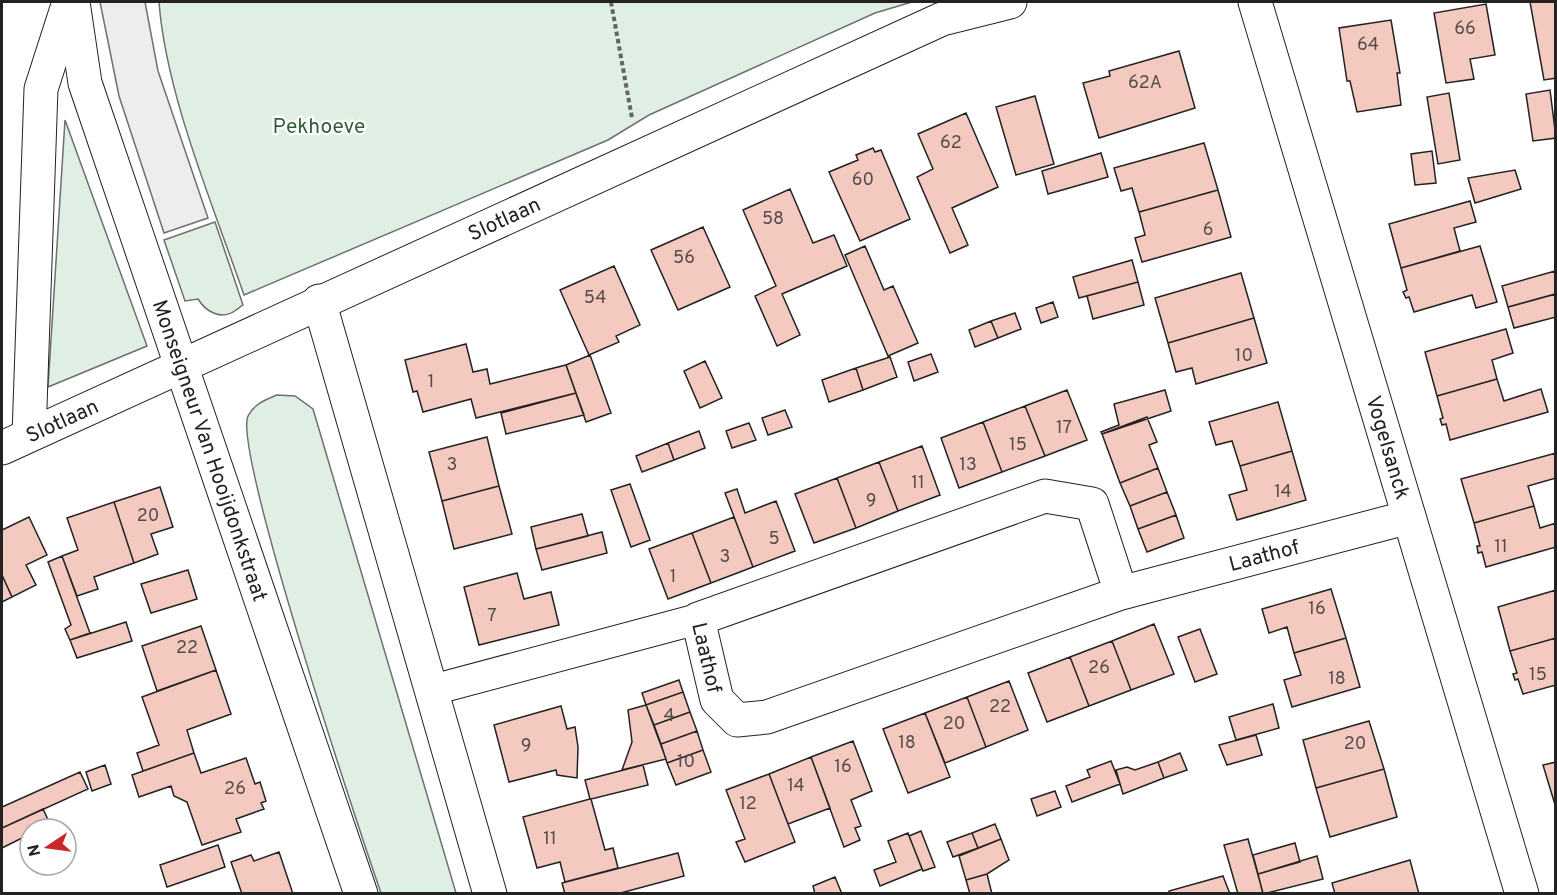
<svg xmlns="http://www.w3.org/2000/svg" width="1557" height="895" font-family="Overpass,sans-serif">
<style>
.green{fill:#e0efe3;stroke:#6f6f6f;stroke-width:1.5}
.parking{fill:#ededed;stroke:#6f6f6f;stroke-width:1.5}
.building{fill:#f3c9c0;stroke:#222;stroke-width:1.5}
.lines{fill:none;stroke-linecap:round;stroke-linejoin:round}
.pedestrian-casing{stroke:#222;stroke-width:32}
.minor-casing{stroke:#222;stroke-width:35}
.path{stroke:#646464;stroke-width:4;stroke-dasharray:4.5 3;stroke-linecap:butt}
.pedestrian{stroke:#fff;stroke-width:30}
.minor{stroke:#fff;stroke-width:33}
.labels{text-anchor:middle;stroke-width:4.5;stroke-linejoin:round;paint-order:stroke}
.number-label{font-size:18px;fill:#564c4a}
.park-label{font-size:21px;fill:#2f5e38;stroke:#fff}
.street-label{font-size:21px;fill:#222;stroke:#fff}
</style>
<rect width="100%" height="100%" fill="#fff"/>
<path class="green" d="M159,2H912L875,13L649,115L608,140L244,295C213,205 166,95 159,2Z
M65,120L147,346L48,387Z
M215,222L243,305C240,306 239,309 236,310C222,321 206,312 198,299L185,301L164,240Z
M277,395L295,396L313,409L456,893H381C360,833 233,451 248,416C254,404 265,400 277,395Z"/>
<path class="parking" d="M100,2H145L158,71L208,218L164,233L119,96Z"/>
<path class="building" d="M1530,2H1556V78L1544,80Z
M1486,4L1495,55L1470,59L1474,79L1446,83L1434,13Z
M1391,20L1400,73H1397L1401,105L1357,112L1350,81H1347L1339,28Z
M1179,51L1195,108L1099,138L1083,83L1110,76L1109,71Z
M1550,90L1556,138L1533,141L1526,94Z
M1449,93L1460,160L1438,164L1427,97Z
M1035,96L1054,164L1016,175L996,107Z
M966,113L998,187L952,208L968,245L950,253L917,177L933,169L918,134Z
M1204,143L1218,190L1139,212L1132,188L1121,191L1114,168Z
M873,148L875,152L881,150L910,219L860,241L829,172L858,160L856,155Z
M1432,151L1436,183L1415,185L1411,154Z
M1101,153L1108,177L1048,194L1042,171Z
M1515,170L1521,189L1475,203L1468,178Z
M790,189L813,243L834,235L847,266L782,294L800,335L777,346L755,296L776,286L743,210Z
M1218,190L1231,237L1142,262L1135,238L1145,235L1139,212Z
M1470,201L1476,222L1454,228L1460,251L1401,268L1389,224Z
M703,227L730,287L678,310L651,250Z
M865,246L884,290L893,286L918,343L888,356L845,255Z
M1480,246L1497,302L1476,308L1472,295L1414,312L1409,297L1406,298L1403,292L1407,290L1401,268Z
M1132,260L1138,282L1079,298L1073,277Z
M614,266L640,325L616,336L619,342L589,355L560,290Z
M1555,271L1556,294L1508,307L1502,286Z
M1241,273L1254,318L1168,343L1155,298Z
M1138,282L1144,305L1093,319L1087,296Z
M1555,294L1556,317L1514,328L1508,307Z
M1053,302L1058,317L1041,323L1036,308Z
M1015,313L1021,329L998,338L991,321Z
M1254,318L1267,363L1196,384L1192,368L1176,372L1168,343Z
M991,321L998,338L975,347L969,330Z
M1506,329L1513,353L1492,360L1497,379L1437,396L1425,352Z
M466,344L473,372L487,369L490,384L566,365L576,393L476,418L471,399L423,412L417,391L413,392L405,360Z
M931,354L938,372L914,381L908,362Z
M590,355L611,413L586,422L566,365Z
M890,357L897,377L863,390L856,368Z
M705,361L722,398L700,408L684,371Z
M856,368L863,390L829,402L822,380Z
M1497,379L1504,401L1541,389L1548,412L1450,440L1446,424L1442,425L1440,419L1443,418L1437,396Z
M1067,390L1087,440L1045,456L1025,406Z
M1165,390L1171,411L1102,434L1101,432L1119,425L1114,404Z
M576,393L584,415L506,434L501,413Z
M1278,402L1292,451L1240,466L1232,441L1216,445L1209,422Z
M1025,406L1045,456L1002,472L983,422Z
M785,410L792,427L768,435L762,418Z
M1147,417L1157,442L1149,445L1158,468L1120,483L1102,434Z
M983,422L1002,472L959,488L941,438Z
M749,423L756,440L732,448L726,431Z
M699,431L705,448L674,460L668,443Z
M487,437L499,486L442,501L429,452Z
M668,443L674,460L642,472L636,456Z
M922,446L940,495L898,511L879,462Z
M1292,451L1306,500L1237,520L1229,495L1247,490L1240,466Z
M1556,453V478L1528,486L1534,506L1474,523L1461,479Z
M879,462L898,511L856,528L837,478Z
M1158,468L1167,492L1130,506L1120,483Z
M837,478L856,528L814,543L795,494Z
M630,484L650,540L631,547L611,490Z
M499,486L512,534L454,549L442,501Z
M160,487L173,527L151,534L158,554L134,563L114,502Z
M737,489L745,513L776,501L795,551L753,567L725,493Z
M1167,492L1176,515L1138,529L1130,506Z
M114,502L134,563L94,577L98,589L77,596L62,556L78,550L67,518Z
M1534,506L1540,528L1556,523V547L1486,567L1482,552L1478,553L1477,546H1480L1474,523Z
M582,514L588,536L536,549L531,527Z
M1176,515L1184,538L1147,552L1138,529Z
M29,517L47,555L26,565L36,585L12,597L2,575V530Z
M734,517L753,567L711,583L692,533Z
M602,532L607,553L542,570L536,549Z
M692,533L711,583L668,599L649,549Z
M62,556L90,633L70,640L65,629L71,625L48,562Z
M188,570L197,599L151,613L141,584Z
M517,573L524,599L551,592L559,625L479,645L464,587Z
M2,575L12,597L2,602Z
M1331,589L1346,638L1294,653L1287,627L1269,633L1262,609Z
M1556,590V638L1510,651L1498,607Z
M126,622L132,641L77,658L70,640Z
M1154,624L1174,674L1131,690L1112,641Z
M201,626L216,670L157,691L142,646Z
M1200,629L1217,674L1195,682L1178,637Z
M1346,638L1360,687L1292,707L1284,680L1301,675L1294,653Z
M1556,638V685L1523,694L1518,679L1515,680L1513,674L1517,673L1510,651Z
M1112,641L1131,690L1089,706L1070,657Z
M1070,657L1089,706L1047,722L1028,673Z
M216,670L231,714L187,730L194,753L143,771L137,753L159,745L142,697Z
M679,680L683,692L646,705L642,693Z
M1009,681L1028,730L986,747L967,697Z
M683,692L690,712L654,725L646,705Z
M967,697L986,747L945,763L925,713Z
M1273,704L1279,728L1236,740L1229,717Z
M646,705L666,759L622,770L632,742L628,710Z
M561,706L567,729L575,727L578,747L577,778L557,775L556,770L509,782L494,725Z
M690,712L697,731L661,744L654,725Z
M925,713L950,777L908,793L883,729Z
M1369,721L1384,769L1316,788L1303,740Z
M697,731L703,750L667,763L661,744Z
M1256,735L1262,755L1227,765L1219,745Z
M853,741L872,791L851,800L861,826L855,828L860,840L844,847L811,757Z
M703,750L711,772L676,785L667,763Z
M194,753L201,773L246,758L255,784L260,782L266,801L261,803L264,809L236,819L241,832L202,845L187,802L174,796L171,786L139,797L132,775Z
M1180,753L1187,770L1164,778L1158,762Z
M811,757L830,808L788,824L769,774Z
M1111,761L1120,784L1072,802L1066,786L1090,777L1087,770Z
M1158,762L1164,778L1123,794L1116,770L1127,767L1135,770Z
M1556,762V808L1543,765Z
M105,765L111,784L92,791L86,772Z
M643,765L648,785L591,799L605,850L613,848L618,868L565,882L560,862L537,868L523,817L590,799L585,780Z
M1384,769L1397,817L1330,837L1316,788Z
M80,772L88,789L2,828V807Z
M769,774L795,842L745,862L736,842L745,839L726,790Z
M1055,791L1061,807L1037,816L1031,799Z
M43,809L50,824L40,829H30V834L2,848V828Z
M995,824L1001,839L978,848L972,833Z
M921,831L935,867L923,871L909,836Z
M908,833L922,869L880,886L874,870L896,862L888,841Z
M972,833L978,848L953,857L947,842Z
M1001,839L1009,860L987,874L966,880L959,856Z
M1248,839L1263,893L1262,894H1238L1224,845Z
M1295,843L1300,862L1258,874L1253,855Z
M218,845L225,867L167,887L160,865Z
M279,852L293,894H242L231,862L251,855L254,861Z
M678,853L684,876L617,894H565L562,883Z
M1317,856L1323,879L1263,894L1258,874Z
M1410,860L1419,894H1335L1332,883Z
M987,874L992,894H970L966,880Z
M1223,876L1230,894H1169V891Z
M835,877L842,894H815L813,886Z"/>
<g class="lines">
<defs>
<path id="pedestrian" d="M432,690L698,619"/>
<g id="minor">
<path id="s1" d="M73,2L85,83L361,894"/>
<path id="s2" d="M1255,2L1522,894"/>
<path d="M319,301L490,894"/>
<path d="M29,435L41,89L69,2"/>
<path id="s3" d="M2,448L942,19L1010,2"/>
<path id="s4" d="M1121,593L1092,504L1045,496L698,619L717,700L737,720L767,717L1121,593L1409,517"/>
</g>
</defs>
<use href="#pedestrian" class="pedestrian-casing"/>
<use href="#minor" class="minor-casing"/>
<path class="path" d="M611,2L632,118"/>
<use href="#pedestrian" class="pedestrian"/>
<use href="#minor" class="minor"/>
</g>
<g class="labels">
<g class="number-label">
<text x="1465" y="34">66</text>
<text x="1368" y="50">64</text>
<text x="1145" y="88">62A</text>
<text x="951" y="148">62</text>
<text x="863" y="185">60</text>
<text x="773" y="224">58</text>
<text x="1208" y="235">6</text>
<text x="684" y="263">56</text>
<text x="595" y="303">54</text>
<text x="1244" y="361">10</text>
<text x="431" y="387">1</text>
<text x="1064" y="433">17</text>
<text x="1018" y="450">15</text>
<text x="452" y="470">3</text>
<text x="968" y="470">13</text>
<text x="918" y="488">11</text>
<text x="1283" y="497">14</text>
<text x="871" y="506">9</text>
<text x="148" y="521">20</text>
<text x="774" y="544">5</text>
<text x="1501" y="552">11</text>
<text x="725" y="562">3</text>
<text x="673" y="582">1</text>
<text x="1317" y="614">16</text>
<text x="492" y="621">7</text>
<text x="187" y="653">22</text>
<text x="1099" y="673">26</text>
<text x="1538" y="680">15</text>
<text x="1337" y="684">18</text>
<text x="1000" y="712">22</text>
<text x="669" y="721">4</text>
<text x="954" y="729">20</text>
<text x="907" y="748">18</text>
<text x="1355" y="749">20</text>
<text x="526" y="751">9</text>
<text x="686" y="767">10</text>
<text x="843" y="772">16</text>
<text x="796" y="791">14</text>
<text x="235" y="794">26</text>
<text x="748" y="809">12</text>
<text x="550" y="844">11</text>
</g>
<g class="park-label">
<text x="319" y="133">Pekhoeve</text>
</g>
<g class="street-label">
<text dy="7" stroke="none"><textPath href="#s3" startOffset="552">Slotlaan</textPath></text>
<text dy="7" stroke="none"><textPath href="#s3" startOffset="66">Slotlaan</textPath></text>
<text dy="7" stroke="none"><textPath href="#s2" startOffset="465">Vogelsanck</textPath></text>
<text dy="7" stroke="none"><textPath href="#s1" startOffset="470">Monseigneur Van Hooijdonkstraat</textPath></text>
<text dy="7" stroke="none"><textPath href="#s4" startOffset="1174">Laathof</textPath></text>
<text dy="7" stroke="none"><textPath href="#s4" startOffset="549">Laathof</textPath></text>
</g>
</g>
<rect width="1557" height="895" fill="none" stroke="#222222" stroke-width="6"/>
<g transform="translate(48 847) rotate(257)"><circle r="28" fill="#ffffff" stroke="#a7a7a7" stroke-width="1.5"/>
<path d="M0-4.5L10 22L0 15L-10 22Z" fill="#c62828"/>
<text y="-9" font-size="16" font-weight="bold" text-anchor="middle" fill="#222222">N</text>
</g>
</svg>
